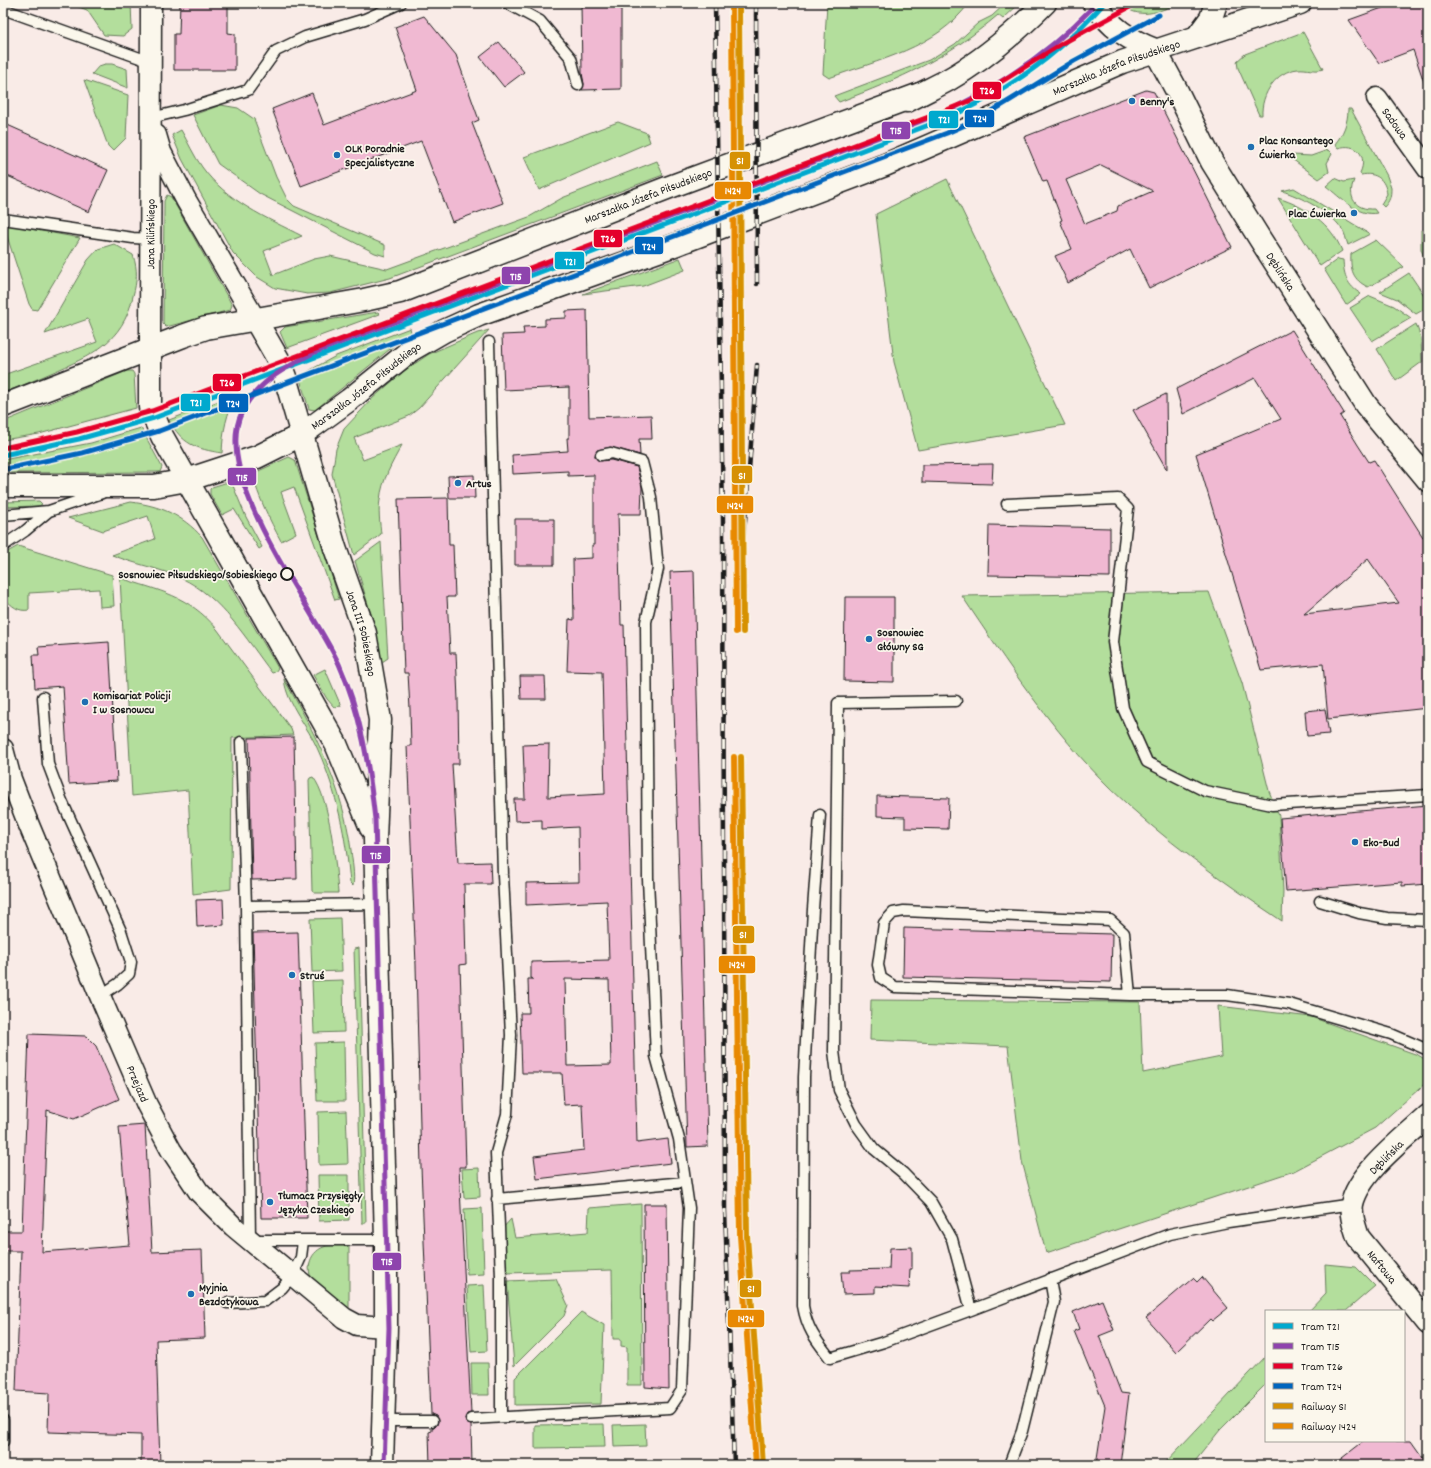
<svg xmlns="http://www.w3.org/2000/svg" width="1431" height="1468" font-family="Dekko,sans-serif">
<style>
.green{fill:#b3de9c;stroke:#687d5c}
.building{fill:#f0b9d2;stroke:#1c1c1c;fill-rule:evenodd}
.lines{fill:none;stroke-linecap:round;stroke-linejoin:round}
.lane-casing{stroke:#1c1c1c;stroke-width:13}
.street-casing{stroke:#1c1c1c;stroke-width:23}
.secondary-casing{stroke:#1c1c1c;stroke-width:25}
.lane{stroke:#fbf7ec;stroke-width:10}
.street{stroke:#fbf7ec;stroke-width:20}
.secondary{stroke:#fbf7ec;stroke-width:22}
.rail-casing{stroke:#1c1c1c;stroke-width:4.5}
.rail{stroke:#fbf7ec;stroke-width:3;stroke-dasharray:9;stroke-linecap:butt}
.rail-1-casing{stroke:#fbf7ec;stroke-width:9}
.rail-2-casing{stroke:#fbf7ec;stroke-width:9}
.rail-1{stroke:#d69104;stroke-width:6}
.rail-2{stroke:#e88903;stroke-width:6}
.tram-1-casing{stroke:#fbf7ec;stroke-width:8}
.tram-2-casing{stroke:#fbf7ec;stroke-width:8}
.tram-3-casing{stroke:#fbf7ec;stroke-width:8}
.tram-4-casing{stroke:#fbf7ec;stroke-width:8}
.tram-1{stroke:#00a9ce;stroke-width:5}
.tram-2{stroke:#8e44ad;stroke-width:5}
.tram-3{stroke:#e4002b;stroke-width:5}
.tram-4{stroke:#0065bd;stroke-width:5}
.poi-dot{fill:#1f6fb2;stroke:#fbf7ec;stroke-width:1.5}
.stop-dot{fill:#fbf7ec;stroke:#1c1c1c;stroke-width:2}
.labels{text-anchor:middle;stroke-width:3.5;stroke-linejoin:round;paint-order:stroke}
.street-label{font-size:12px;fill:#1c1c1c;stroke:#fbf7ec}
.poi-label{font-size:12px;font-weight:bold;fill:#1c1c1c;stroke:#fbf7ec;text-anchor:start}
.stop-label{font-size:12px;font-weight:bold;fill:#1c1c1c;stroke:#fbf7ec;text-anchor:end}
.line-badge{stroke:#fbf7ec;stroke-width:1.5}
.badge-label{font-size:11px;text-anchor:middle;font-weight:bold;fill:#fff}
</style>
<rect width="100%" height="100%" fill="#f9ebe7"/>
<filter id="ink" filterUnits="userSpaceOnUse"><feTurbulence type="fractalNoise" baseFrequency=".025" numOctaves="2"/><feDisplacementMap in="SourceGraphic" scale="8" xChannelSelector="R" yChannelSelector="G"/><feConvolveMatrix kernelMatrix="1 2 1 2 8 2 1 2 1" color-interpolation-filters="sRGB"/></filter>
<g filter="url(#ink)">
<path class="green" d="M68,3H131L132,29L123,36L104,35L87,10Z
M827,3H969C937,48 878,60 829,78L823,74Z
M1006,3H1020L1003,19L998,15C946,59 902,78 839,102L834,96L929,60L955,44L978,23L992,16Z
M1120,3H1179C1159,12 1138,21 1120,3Z
M1303,32L1323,69C1315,72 1306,68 1298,69C1276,71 1261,94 1262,115H1259L1238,68L1237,61L1245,54Z
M105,64H112L127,69L128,88L92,74L99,66Z
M84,80L128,95L126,138L113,151L108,146Z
M221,105L238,108L254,119L276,177L287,199L294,206L385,245V256L375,253L260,194L218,164L193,115Z
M1348,109H1351L1387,176L1391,188C1391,196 1390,201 1384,207L1381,204L1387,194C1385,179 1376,172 1361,175L1360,173C1368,156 1357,142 1338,148L1335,144C1343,134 1348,123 1348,109Z
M618,122L647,133L650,142L539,190L524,157Z
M181,130C188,142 194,156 202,167C226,201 267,218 302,236L264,251L273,275L314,259L330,256L387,269L529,217L562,198L657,161L663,175L390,278L330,293L307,294L275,288L257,277L233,253L182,159L172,135Z
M1328,150L1332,154L1327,163L1329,172L1319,179L1292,159L1293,155L1311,156Z
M1335,178L1344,182L1354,180C1347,197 1355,210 1374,209L1377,213C1358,217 1340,197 1326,186Z
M947,179L1065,425L918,450L894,362L876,214Z
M1294,188L1370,234L1348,245C1346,240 1345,232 1341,228C1331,212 1299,196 1282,191Z
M167,195L171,197L232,305L230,310L166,327L163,324L164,201Z
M1278,198C1306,207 1331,223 1342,251L1320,266Z
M3,224L80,238L37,310L32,309L29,304Z
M1421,230L1428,236V269L1421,249Z
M1376,240L1404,267L1368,287C1353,280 1350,270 1351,254Z
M114,244L133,255C138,270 137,281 133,296C123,343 90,356 51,373C35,380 19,387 3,393V375L97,342L88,319L45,334L88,260L98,249Z
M680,258L685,270L643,286L583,294Z
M1338,259L1343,260C1344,276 1347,285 1361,294L1346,305L1324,269Z
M1409,273L1428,301V307L1416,314L1397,299L1380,292Z
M1370,296L1394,306L1411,318L1372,341L1350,308Z
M378,312L380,314L287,348L280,332L285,327Z
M1416,324L1421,338L1422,362L1396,381L1377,349Z
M410,328L411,332L315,410L309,409L299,376L336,356Z
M489,330L419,408L409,416L354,438L363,460L402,445C392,463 382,480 380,500C378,511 380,523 381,534L354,555L332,474L336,449L344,429L373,398L404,371L429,354L475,334Z
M127,371H132L134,374L136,408L39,434L3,440V422Z
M237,394C226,414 223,431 222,453C196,449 182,444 169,420Z
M141,428L162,467L160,472L3,473V460L91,443Z
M289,457L295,460L339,599L335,600L294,487L281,492L296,533L281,541C269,519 259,498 252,474Z
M231,481L246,517L262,547L259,549L234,509L222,515L210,494V489L212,487Z
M39,501L42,504L39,506L3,507V502Z
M131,502C161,506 182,515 202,537L278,668L275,672L272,673C246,639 222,597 181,578C159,568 134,564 112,555L155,539L148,516L103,531L68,518Z
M381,542L388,658L382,662L375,628L355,561Z
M18,546L112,575L114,606L100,607L99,589L29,593V610C18,612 12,606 4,598V554Z
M120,578C160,591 188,595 217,629L291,729L293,735L232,738L231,889L193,894L188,790L132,796Z
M1209,592L1242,683L1269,791L1279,816L1283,890L1282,921C1222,881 1162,839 1110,788C1052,731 1007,663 962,596Z
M325,669L341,706L334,707L327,699L313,675Z
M284,679C315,733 343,787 351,850C352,861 355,875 353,886L350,883C346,837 337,792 318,750C308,726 287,705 284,679Z
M313,777C330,798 336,865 338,893H315L312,891L309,780L310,778Z
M340,918L342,971L312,972L310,919Z
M359,948L366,1223H362L354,949Z
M343,980L344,1032L314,1033L312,981Z
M871,1000L1140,1002L1143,1073L1221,1057L1218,1006L1311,1017L1418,1055L1428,1061V1081L1375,1128L1294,1171L1046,1253L1022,1161L1008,1046L870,1040Z
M344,1042L345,1101H317L315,1043Z
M346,1111L348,1164L319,1165L318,1112Z
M479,1168L480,1197L464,1198L462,1169Z
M318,1175H349V1220L319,1221Z
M641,1204L642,1385H627V1347L621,1346V1339H613L612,1270L507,1273L502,1229L511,1219L515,1238L588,1232L589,1208Z
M482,1208L484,1274L467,1275L464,1209Z
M349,1245V1308C339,1302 320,1291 314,1283C304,1269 310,1250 327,1246C334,1245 342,1246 349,1245Z
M1325,1264L1356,1267L1375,1286L1346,1311H1309L1326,1293Z
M556,1279L568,1305L564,1316L514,1366L507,1281Z
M484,1285L487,1351L471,1352L467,1286Z
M581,1312L604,1325L601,1404L515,1405V1378Z
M1266,1356V1384L1220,1430L1192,1465H1163Z
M471,1363H488L489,1395H472Z
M604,1424L605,1447L535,1448V1425Z
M645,1424L646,1446L614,1447L613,1425Z"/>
<path class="building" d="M180,3H228V33L235,34V70H174V34H179Z
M581,3H621V89L582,90L584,84L582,73Z
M1396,3H1428V84L1425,85L1413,50L1379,63L1349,20Z
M424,16L456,55L479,120L472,123L503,203L452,222L421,141L301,186L272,109L312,93L324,125L417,90L395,27Z
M499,42L524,72L504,87L480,57Z
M1146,90L1154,92L1232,247L1149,288L1130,249L1068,283L1055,256L1072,249L1060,221L1062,220L1047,181L1043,182L1024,137ZM1101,165L1153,191L1118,206L1117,211L1085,224L1066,180Z
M3,123L108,170L89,212L3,174Z
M587,310L589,417L651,415L652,439H639L640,455L610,447L597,450L595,456L599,461L611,460L637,467L642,487L641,514H618L621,625H624L637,1143L668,1139L671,1163L537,1179L534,1156L584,1150L582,1104L564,1105L562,1073H522L520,1013H529L528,979H533L531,978V962L609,960L607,901L526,905V883L579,882L578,827L542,829V820L515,821L514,799H525L523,745L549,744L548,797L605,794L602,672L567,671L569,619L574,620L573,559L592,558V545H594V475L568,476V471L513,474L512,455L568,451L567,438H569V387L504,390L502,335L524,334L523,327L545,326V319L566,318V311ZM565,979L609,980L611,1065L567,1066Z
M1292,330L1344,413L1340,416L1358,445L1369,462L1374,460L1428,545V708L1328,719L1323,664L1261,670L1196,454L1281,419L1255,378L1183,414L1176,389ZM1368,559L1399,603L1304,614Z
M1166,394L1167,470L1133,410Z
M993,464L992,484L922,482V465Z
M474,475L475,498H449L448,476Z
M448,498L449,545H453L455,597H447L450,653H456L458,700L459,764H452L458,863L490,862L491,884H464L466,964L460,965L466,1167H459L471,1413L467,1414L465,1419L466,1423L471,1425L472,1465H430L429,1432L432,1431V1428L437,1425L438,1421L436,1416L431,1414L421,1167L416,965L407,746H411L410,709L408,673H404L398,499Z
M515,519H554V565H515Z
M989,525L1110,528V577L988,575Z
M694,571L708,1146L687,1147L670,572Z
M845,597H894V682L844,681Z
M109,642L117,781L69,784L63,686L35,688L33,655H39L38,647Z
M520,676H545L546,699H521Z
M1325,709L1329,734L1307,736L1305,711Z
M294,737L297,879L252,880L249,738Z
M877,796L949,798L948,829L905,828V817L877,816Z
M1428,805V884L1402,886V882L1286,891L1280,818Z
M223,899L224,925L197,927L196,900Z
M904,928L1112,934L1111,982L903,977Z
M298,932L307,1218H261L253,933Z
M29,1034L86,1036L96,1046L119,1099L74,1119L47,1110L42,1252L130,1245L119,1127L145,1125L152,1252L202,1250L205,1338L156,1340L160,1465H141V1435L48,1432L49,1393L16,1391L21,1251H3V1231H22Z
M644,1204H667L669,1389L645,1387Z
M912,1247V1269H910L909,1288L875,1286V1293L843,1294L841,1272H850V1270L889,1269L890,1248Z
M1202,1277L1228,1308L1212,1321L1210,1319L1176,1352L1146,1318L1193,1278L1197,1282Z
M1102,1300L1114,1330L1099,1336L1121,1393L1129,1394L1120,1465H1096L1105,1406L1074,1331L1079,1329L1073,1312Z
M1364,1441H1411L1428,1465H1333Z"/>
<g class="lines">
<defs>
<path id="lane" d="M507,3L540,21L571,58L578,85
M3,9L151,62
M151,118L184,110L248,90L276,51L305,37L365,19L401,3
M3,219L133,238L151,239
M489,342L503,875L511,1035L507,1114L496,1153L501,1277V1416
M1007,504L1118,499L1128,509L1113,642L1123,708L1147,762L1205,791L1272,805L1428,795
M3,515L49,511L102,493
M3,546L25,531L49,511
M43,697L48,764L62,801L121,931L131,962L129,974L118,984L100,996
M956,701L838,703L834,1051L839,1090L856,1124L874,1149L903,1173L931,1202L952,1239L971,1310
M241,742L246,906L250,1240H386
M820,815L813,909L804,1077L803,1306C807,1329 816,1340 830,1358L884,1342L971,1310L1170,1234L1228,1222L1352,1204
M1320,901L1359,913L1387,918L1428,920
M246,906L377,904
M1130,995L1124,933L1110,920L904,911L893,913L884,923L878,965L881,978L895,987L1130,995H1227L1289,1004L1391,1034L1428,1050
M497,1199L685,1182
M227,1303L265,1301L282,1288L293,1275L301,1257L303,1241
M471,1419L670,1408L682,1390L689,1208L679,1139L656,1056L648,879L646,622L658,569L651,497L642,462L611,453L601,455
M3,1420V1442
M384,1421H432
M1009,1465L1022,1431L1054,1302L1050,1279"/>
<g id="street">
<path id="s1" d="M1377,98L1428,169"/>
<path d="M156,135L161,152L186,200L255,319"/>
<path id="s2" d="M150,349L151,3"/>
<path id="s3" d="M3,749L11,779L26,818L100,996L147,1105L171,1150L199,1192L233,1226L344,1318L357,1325L386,1327"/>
</g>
<g id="secondary">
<path d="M1094,3C1110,27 1129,40 1155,50"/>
<path d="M1197,37L1211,18L1216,3"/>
<path id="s4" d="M1155,50L1177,91L1212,162L1260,239L1366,405L1428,480"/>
<path d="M907,101C920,94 935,87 948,80C984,60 1016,32 1045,3"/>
<path id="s5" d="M255,319L278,359L285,377L335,548L365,633L380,720L375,839L386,1240V1327L382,1465"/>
<path d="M150,349V407L162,436L336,744L371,828"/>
<path id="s6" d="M3,406L183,336L206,328L364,300L400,292L667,188L920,94"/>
<path id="s7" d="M3,486H154L187,480L257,457L301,435L349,400L411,350L444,331L479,315L664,249L885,165L1122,62L1300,3"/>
<path id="s8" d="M1428,1116C1405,1138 1359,1172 1352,1204C1350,1215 1355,1227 1358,1237L1428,1323"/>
</g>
</defs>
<use href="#lane" class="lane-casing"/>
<use href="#street" class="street-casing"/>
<use href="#secondary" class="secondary-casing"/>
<use href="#lane" class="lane"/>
<use href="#street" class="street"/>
<use href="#secondary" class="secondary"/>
<defs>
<path id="rail" d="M715,3L723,521L725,1210L734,1465
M756,3L757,284
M743,548L757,365"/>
</defs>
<use href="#rail" class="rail-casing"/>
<use href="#rail" class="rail"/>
<defs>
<path id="rail-1" d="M739,3L743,632
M741,757L747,1236L763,1465"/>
<path id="rail-2" d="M732,3L736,632
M734,757L740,1236L756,1465"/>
</defs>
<use href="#rail-1" class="rail-1-casing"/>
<use href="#rail-2" class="rail-2-casing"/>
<use href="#rail-1" class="rail-1"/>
<use href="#rail-2" class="rail-2"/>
<defs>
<path id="tram-1" d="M3,455L79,439L154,418L942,120C1004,94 1060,54 1104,3"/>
<path id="tram-2" d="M384,1465L389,1328L375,819C369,766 361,713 339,664C311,604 210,476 242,412C257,382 285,368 313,353L950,110C1004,83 1051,51 1092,8"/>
<path id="tram-3" d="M3,448L77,432L152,411L939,113L972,100L1063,43L1137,3"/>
<path id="tram-4" d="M6,469L82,453L159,431L947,133L981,118L1074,61L1159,15"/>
</defs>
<use href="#tram-1" class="tram-1-casing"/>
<use href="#tram-2" class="tram-2-casing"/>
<use href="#tram-3" class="tram-3-casing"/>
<use href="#tram-4" class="tram-4-casing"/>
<use href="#tram-1" class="tram-1"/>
<use href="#tram-2" class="tram-2"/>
<use href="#tram-3" class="tram-3"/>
<use href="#tram-4" class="tram-4"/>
</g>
</g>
<g class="poi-dot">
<circle cx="1132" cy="101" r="4"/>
<circle cx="1251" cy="147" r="4"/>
<circle cx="337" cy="155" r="4"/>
<circle cx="1354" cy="213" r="4"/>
<circle cx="458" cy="483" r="4"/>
<circle cx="869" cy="639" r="4"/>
<circle cx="85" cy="702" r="4"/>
<circle cx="1355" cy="842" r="4"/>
<circle cx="292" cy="975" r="4"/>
<circle cx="270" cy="1202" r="4"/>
<circle cx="191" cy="1294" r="4"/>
</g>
<circle class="stop-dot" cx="287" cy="574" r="6"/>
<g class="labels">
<g class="street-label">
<text dy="4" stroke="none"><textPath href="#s7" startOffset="1207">Marszałka Józefa Piłsudskiego</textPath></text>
<text dy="4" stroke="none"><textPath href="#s1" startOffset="31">Sadowa</textPath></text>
<text dy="4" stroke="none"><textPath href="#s6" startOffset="681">Marszałka Józefa Piłsudskiego</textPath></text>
<text dy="4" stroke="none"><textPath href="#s2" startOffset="115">Jana Kilińskiego</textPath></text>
<text dy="4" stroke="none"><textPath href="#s4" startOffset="255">Dęblińska</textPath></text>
<text dy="4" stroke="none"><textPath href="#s7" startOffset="389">Marszałka Józefa Piłsudskiego</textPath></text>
<text dy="4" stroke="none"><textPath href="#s5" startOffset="333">Jana III Sobieskiego</textPath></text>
<text dy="4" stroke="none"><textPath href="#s3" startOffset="361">Przejazd</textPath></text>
<text transform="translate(1386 1157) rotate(-45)" y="4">Dęblińska</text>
<text dy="4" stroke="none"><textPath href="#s8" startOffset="190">Naftowa</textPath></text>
</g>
<g class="poi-label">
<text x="1140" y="105">Benny's</text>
<text x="1259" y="144">Plac Konsantego<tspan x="1259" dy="14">Ćwierka</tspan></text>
<text x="345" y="152">OLK Poradnie<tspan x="345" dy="14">Specjalistyczne</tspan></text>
<text x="1346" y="217" text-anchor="end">Plac Ćwierka</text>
<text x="466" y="487">Artus</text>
<text x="877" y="636">Sosnowiec<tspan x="877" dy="14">Główny SG</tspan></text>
<text x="93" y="699">Komisariat Policji<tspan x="93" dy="14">I w Sosnowcu</tspan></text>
<text x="1363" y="846">Eko-Bud</text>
<text x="300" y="979">Struś</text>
<text x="278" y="1199">Tłumacz Przysięgły<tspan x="278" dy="14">Języka Czeskiego</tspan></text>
<text x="199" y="1291">Myjnia<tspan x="199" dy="14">Bezdotykowa</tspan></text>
</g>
<g class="stop-label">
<text x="277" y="578">Sosnowiec Piłsudskiego/Sobieskiego</text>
</g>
</g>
<g class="line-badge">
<rect x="972" y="81" width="30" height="19" rx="4" fill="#e4002b"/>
<rect x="964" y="109" width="31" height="19" rx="4" fill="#0065bd"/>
<rect x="928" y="110" width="31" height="19" rx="4" fill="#00a9ce"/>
<rect x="881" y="121" width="30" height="19" rx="4" fill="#8e44ad"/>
<rect x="729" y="151" width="22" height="19" rx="4" fill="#d69104"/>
<rect x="714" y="181" width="38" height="19" rx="4" fill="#e88903"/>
<rect x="593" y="229" width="30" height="19" rx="4" fill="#e4002b"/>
<rect x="634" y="236" width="30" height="19" rx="4" fill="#0065bd"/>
<rect x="554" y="251" width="31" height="19" rx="4" fill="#00a9ce"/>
<rect x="501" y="266" width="30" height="19" rx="4" fill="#8e44ad"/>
<rect x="212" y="373" width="30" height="19" rx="4" fill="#e4002b"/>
<rect x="180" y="393" width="31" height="19" rx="4" fill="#00a9ce"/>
<rect x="218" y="393" width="31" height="20" rx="4" fill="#0065bd"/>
<rect x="731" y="465" width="22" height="19" rx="4" fill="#d69104"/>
<rect x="227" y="467" width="30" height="19" rx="4" fill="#8e44ad"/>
<rect x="716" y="495" width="38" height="19" rx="4" fill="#e88903"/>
<rect x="361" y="845" width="30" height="19" rx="4" fill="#8e44ad"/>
<rect x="732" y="925" width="23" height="19" rx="4" fill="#d69104"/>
<rect x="718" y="955" width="38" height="19" rx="4" fill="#e88903"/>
<rect x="372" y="1252" width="30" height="19" rx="4" fill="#8e44ad"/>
<rect x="739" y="1279" width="23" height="19" rx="4" fill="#d69104"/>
<rect x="727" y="1309" width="38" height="19" rx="4" fill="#e88903"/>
</g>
<g class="badge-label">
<text x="987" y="94">T26</text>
<text x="980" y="122">T24</text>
<text x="944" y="123">T21</text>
<text x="896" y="134">T15</text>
<text x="740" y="164">S1</text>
<text x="733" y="194">1424</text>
<text x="608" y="242">T26</text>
<text x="649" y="250">T24</text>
<text x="570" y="265">T21</text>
<text x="516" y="280">T15</text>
<text x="227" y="386">T26</text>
<text x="196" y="406">T21</text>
<text x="233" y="407">T24</text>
<text x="742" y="479">S1</text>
<text x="242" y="481">T15</text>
<text x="735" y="509">1424</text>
<text x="376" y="859">T15</text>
<text x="743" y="938">S1</text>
<text x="737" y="968">1424</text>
<text x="387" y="1265">T15</text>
<text x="751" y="1292">S1</text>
<text x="746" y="1322">1424</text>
</g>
<rect width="1431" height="1468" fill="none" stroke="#fbf7ec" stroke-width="16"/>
<rect x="8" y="8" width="1415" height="1452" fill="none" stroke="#1c1c1c" stroke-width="1.5" filter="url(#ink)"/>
<rect x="1265" y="1310" width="140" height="132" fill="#fbf7ec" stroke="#a29f99"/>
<rect x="1273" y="1323" width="20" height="6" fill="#00a9ce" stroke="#a29f99"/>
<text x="1301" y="1330" font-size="12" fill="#1c1c1c">Tram T21</text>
<rect x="1273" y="1343" width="20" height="6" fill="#8e44ad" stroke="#a29f99"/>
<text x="1301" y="1350" font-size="12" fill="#1c1c1c">Tram T15</text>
<rect x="1273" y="1363" width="20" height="6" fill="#e4002b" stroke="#a29f99"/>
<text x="1301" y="1370" font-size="12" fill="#1c1c1c">Tram T26</text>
<rect x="1273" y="1383" width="20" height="6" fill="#0065bd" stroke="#a29f99"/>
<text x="1301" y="1390" font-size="12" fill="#1c1c1c">Tram T24</text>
<rect x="1273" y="1403" width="20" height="6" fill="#d69104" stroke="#a29f99"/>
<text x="1301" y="1410" font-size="12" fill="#1c1c1c">Railway S1</text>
<rect x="1273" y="1423" width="20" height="6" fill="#e88903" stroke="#a29f99"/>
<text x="1301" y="1430" font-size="12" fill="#1c1c1c">Railway 1424</text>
</svg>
